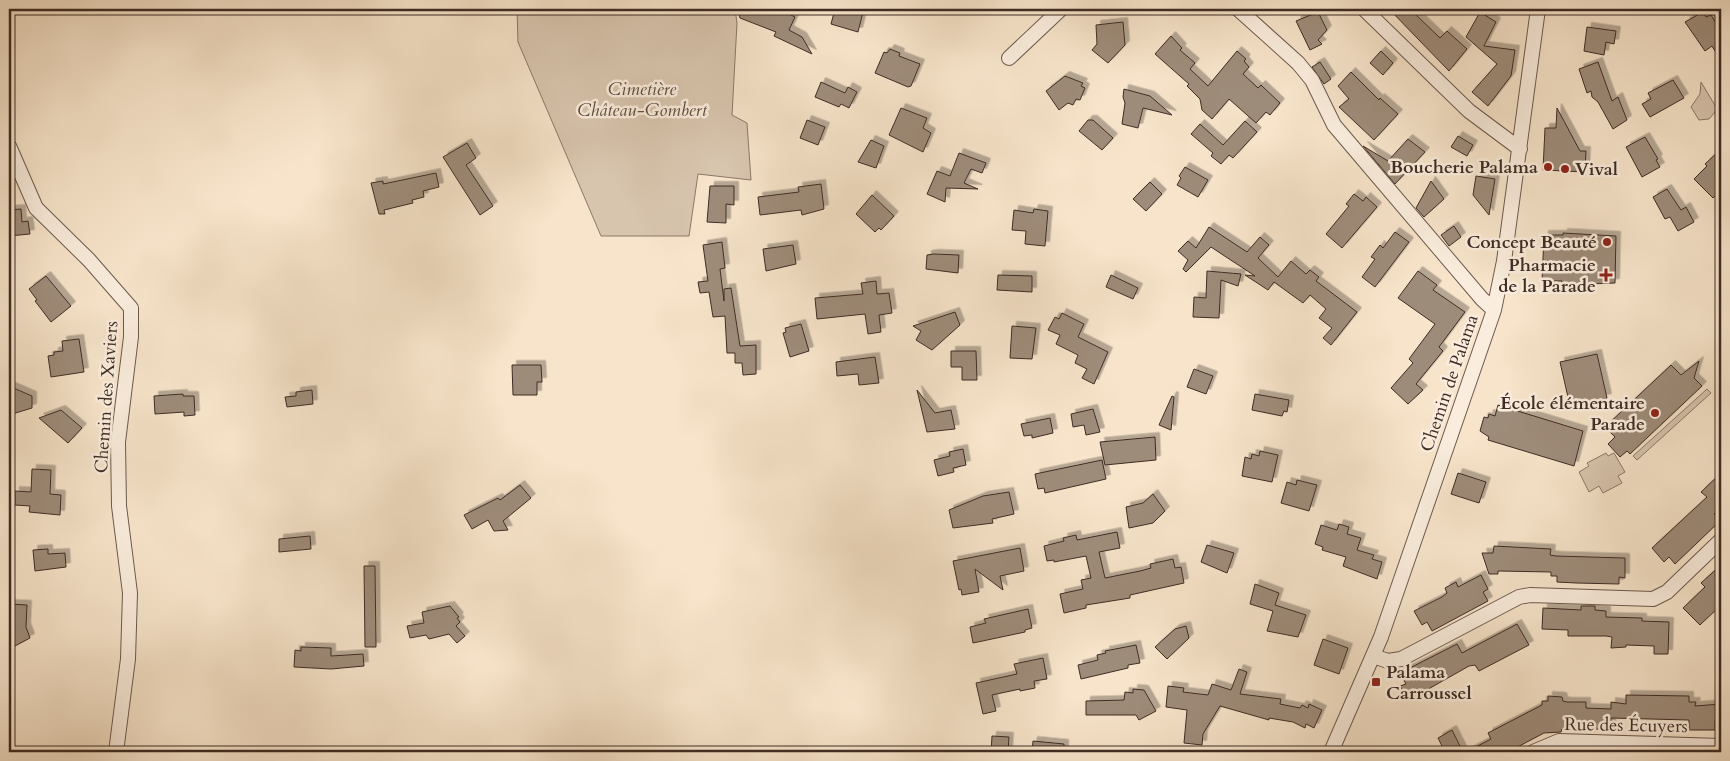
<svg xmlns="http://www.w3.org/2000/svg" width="1730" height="761" font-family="Cardo,serif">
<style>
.green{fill:#d8c5ae;stroke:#8b7869}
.building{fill:#9e8c7a;stroke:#3e2c24;filter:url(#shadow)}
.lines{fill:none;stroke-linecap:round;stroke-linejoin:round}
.minor-casing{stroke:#6c5a4e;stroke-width:16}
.minor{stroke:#faeddd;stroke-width:14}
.poi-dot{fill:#8f2418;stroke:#faeddd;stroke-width:2}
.labels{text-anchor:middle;stroke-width:5;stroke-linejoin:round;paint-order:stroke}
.park-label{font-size:18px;font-style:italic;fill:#5d4b40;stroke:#faeddd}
.poi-label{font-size:18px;font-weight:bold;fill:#3e2c24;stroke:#faeddd;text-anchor:end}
.street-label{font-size:18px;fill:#3e2c24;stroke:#faeddd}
</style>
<defs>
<filter id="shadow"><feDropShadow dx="4.5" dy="-4.5" stdDeviation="0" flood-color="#0004"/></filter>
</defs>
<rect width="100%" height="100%" fill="#f7e4ca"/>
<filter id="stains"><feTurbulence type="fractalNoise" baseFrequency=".004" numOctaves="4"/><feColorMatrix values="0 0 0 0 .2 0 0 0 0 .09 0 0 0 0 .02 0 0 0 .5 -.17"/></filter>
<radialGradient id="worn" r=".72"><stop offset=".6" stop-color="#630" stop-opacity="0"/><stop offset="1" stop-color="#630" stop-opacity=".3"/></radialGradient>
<path class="green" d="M517,9H735L737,23L732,115L747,123L751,180L698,174L689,236H601L518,42Z
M1701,82L1716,107L1715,112L1709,119L1699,120L1691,107L1700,94Z
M1707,389L1711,393L1637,460L1633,456Z
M1606,453L1608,456L1614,453L1625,472L1618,476L1622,483L1603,493L1599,486L1589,492L1579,472L1589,466L1587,463Z"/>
<path class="building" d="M738,9H765L782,14L783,11L795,17L789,30L802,37L812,54L774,36L776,32L740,18Z
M835,9L863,12L858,32L831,24Z
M1389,9H1410L1440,38L1447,31L1467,49L1449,71Z
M1318,12L1327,30L1318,40L1322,44L1310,50L1296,21Z
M1480,12L1496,22L1484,46L1515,50L1511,76L1488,106L1472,92L1497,64L1466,37Z
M1703,12L1706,17L1711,15L1721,32V61L1712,46L1705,51L1685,22Z
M1123,22L1125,45L1108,63L1092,50L1097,44L1096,25Z
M1587,27L1616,31L1614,44L1606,42L1604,55L1584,51Z
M1171,36L1182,48L1180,50L1195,63L1190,69L1208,86L1237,51L1246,59L1244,61L1249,67L1243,74L1258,88L1261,85L1280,103L1270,115L1266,112L1256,123L1229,99L1212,119L1202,110L1200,99L1187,86L1189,84L1155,54Z
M890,49L900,53L899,56L920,64L911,86L908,87L875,73L884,52L887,53Z
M1381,51L1393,63L1383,75L1370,63Z
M1320,62L1331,79L1324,84L1312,67Z
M1598,62L1612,101L1618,97L1627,120L1613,129L1598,102L1592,97L1591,91L1587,93L1579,69Z
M1351,72L1379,100L1380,98L1398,114L1374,140L1339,107L1349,99L1338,86Z
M1065,76L1083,83L1081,86L1085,88L1080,100L1076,99L1073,105L1068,103L1059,110L1046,91Z
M1673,80L1684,98L1650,117L1642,104L1651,99L1648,93Z
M821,82L845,93L848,87L857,92L849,108L841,104L839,107L815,97Z
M1124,89L1150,96L1172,115L1143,108L1138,128L1122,124L1125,103L1123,97Z
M901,108L927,118L923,128L931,133L923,152L889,135Z
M1557,108L1580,151H1586L1585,172L1543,170L1545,128H1556Z
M807,120L825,127L818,145L800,138Z
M1088,120H1093L1113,138L1102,150L1079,131Z
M1245,121L1257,132L1233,158L1229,155L1221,164L1211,156L1213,153L1191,134L1200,124L1223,145Z
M1458,136L1473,145L1467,156L1451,147Z
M1645,137L1658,159L1656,160L1660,167L1642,177L1626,147Z
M1408,139L1425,152L1395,184L1363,146L1388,161Z
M871,140L884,146L876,168L858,162Z
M467,143L476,158L466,165L493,206L480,215L443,157Z
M1721,149V190L1713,198L1694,179L1707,166L1705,164Z
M959,153L986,163L982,173L971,169L964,183L978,189L946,188L945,202L927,194L937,171L950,176Z
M1185,167L1208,180L1198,197L1177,185L1181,178L1179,176Z
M436,173L439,187L423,191L424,197L412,200L413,203L384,210L385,214H379L371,183L383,181V184Z
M1476,176L1495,179L1489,215L1473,195Z
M1431,181L1444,199L1424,217L1416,208Z
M1150,182L1162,194L1146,211L1133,199Z
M821,184L824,209L802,215L801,210L760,215L758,197L799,192L798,187Z
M710,186H734V205L726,204V223L707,222Z
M1667,189L1681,210L1686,207L1694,222L1678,231L1670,217L1665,219L1653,197Z
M1354,194L1363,201L1366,197L1377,207L1342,248L1326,234L1349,206L1346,204Z
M872,195L894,216L881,230L879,228L875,232L856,214Z
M21,209L22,222L28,221L30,234L9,236V210Z
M1034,209L1048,211L1045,246L1025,244L1026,231L1012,230L1014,210L1033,213Z
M1454,226L1461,237L1449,246L1441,235Z
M1209,227L1247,252L1260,237L1269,245L1258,258L1278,277L1291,261L1306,274L1310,270L1319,277L1316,281L1357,312L1331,345L1323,338L1332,328L1319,318L1326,309L1310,295L1303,303L1274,282L1268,290L1245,275L1255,276L1211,247L1186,272L1183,269L1188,260L1178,251L1188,241L1196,248Z
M1395,232L1409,242L1375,287L1362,277L1375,259L1371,257L1380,245L1383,248Z
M1563,233L1616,236L1615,283L1562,285V281H1542L1544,235H1563Z
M722,242L725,268L720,269L724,301V289L731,288L740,346L756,345V374L743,375L742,363H735V353H727L725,316L713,317L709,292L700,293L698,282L708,281L703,245Z
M793,245L796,264L766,271L763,249Z
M934,254L959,255L958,273L926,269L927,255Z
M1207,271L1241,274L1238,286L1221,280L1219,318L1193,317L1194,297L1206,298Z
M1418,271L1437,285L1433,290L1465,312L1439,347L1443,351L1416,384L1423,390L1408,404L1391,388L1413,363L1409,359L1435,324L1398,298Z
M998,275L1032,276V292L997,290Z
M1111,275L1138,288L1133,299L1106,287Z
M46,276L71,306L51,322L35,301L37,300L29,289Z
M876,281L877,294L889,293L892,313L879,315L881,332L868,334L865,314L817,319L815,298L863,294L861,283Z
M955,312L960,325L932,350L916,340L921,331L913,326Z
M1062,313L1084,324L1078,337L1108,352L1094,384L1082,378L1087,369L1075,363L1078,355L1056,344L1060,335L1048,330L1055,317L1059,319Z
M801,324L809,351L790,357L783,333L786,332L785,328Z
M1012,326L1036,328L1032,359L1010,358Z
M79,339L84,372L51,377L48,356L54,355V352L63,351L62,341Z
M951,351H976L977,380H962V367H951Z
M1597,354L1607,398L1570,406L1560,362Z
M875,357L879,383L859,385L858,374L837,376L836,362Z
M1699,361L1694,378L1702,386L1630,454L1627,451L1620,457L1608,444L1615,437L1605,427L1671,365L1681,375Z
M512,365H541L542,382H537V395H513Z
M1194,369L1213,376L1206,394L1187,387Z
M9,386L32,396V408L9,415Z
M312,390L313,404L287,407L285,397L296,396V392Z
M917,390L935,413L951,410L955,429L927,432Z
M183,394V396H194L195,415L184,416V412L155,414L154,396Z
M1255,394L1289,400L1287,412L1284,411L1282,416L1252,410Z
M1172,396L1174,397L1171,430L1159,425Z
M1498,405L1583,431L1574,466L1488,440L1489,437L1480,431L1484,417L1488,418L1489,414L1495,416Z
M1093,409L1100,432L1086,435L1084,425L1073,427L1071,414Z
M61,410L82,428L68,443L39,418Z
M1050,418L1053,433L1032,438V435L1024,436L1021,424Z
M1155,437L1156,460L1105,465L1100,442Z
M963,449L966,465L953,468L954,472L938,476L934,460L950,456L949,452Z
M1260,451L1278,455L1272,482L1242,476L1245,457L1251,459L1252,454L1259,456Z
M1102,460L1106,479L1045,493L1044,488L1038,489L1035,474Z
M32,469L51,470L50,494L61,495L60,515L29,512L30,506L15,505V491L31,492Z
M1458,473L1486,482L1479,503L1451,494Z
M1721,473V507L1714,514L1721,520L1675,564L1669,557L1664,562L1652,548L1707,497L1701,492Z
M1297,480L1317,485L1309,511L1281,503L1287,482L1296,485Z
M520,485L531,498L503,521L508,530L494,531L488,520L472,529L464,515L498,498L500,500Z
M1009,492L1014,514L992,519L993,523L953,528L949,510L983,496Z
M1153,494L1165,511L1153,523L1129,528L1126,507L1143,503Z
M1339,524L1349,527L1347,534L1361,538L1357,550L1374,555L1372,559L1382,562L1377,579L1343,566L1346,557L1322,550L1323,547L1315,544L1321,525L1337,530Z
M1117,532L1120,548L1099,552L1105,578L1140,571L1151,568L1150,564L1173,559L1175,568L1181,567L1184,583L1130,595V598L1086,605V608L1064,613L1060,594L1083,589L1081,580L1091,578L1086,556L1054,562V560L1047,561L1044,546L1064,541L1063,538L1076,535L1077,540Z
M310,536L311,549L279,552V539Z
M1207,545L1234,553L1227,573L1201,562Z
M1494,546L1551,549L1550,555L1556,556L1625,558V578L1619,577V584L1576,583L1557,582V576H1551V572L1498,571V574H1489L1482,553H1493Z
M1020,548L1024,571L1000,576L1003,590L975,569L979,592L962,595L961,589L959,590L953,561Z
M48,549V554L65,553L66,567L35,571L33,550Z
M1721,565V605L1700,625L1683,608L1705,587L1701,583Z
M364,566H375L376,647H365Z
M1481,575L1488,589L1483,592L1488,601L1432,631L1427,622L1422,625L1414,611L1442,597L1447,593L1445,588L1456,582L1458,587Z
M1255,584L1279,593L1275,605L1306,615L1298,637L1267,631L1273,611L1250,604Z
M9,604L27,605L26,627L30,638L15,646L9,634Z
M450,606L459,617L457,618L460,622L456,626L465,636L457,643L449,634L429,639L426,635L410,638L407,626L424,623L422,612Z
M1581,606H1595V610L1606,611V617L1642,618V621L1669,622L1668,654H1654V646L1626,645V647L1611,648L1612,637L1606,636H1568V630L1542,629L1543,608L1581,610Z
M1028,609L1032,628L1025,630V632L973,643L970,627L986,623L984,619Z
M1517,624L1529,645L1479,671L1475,665L1469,666L1409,700L1400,686L1406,684L1400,673L1457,644L1462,653Z
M1186,626L1189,638L1167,659L1155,647L1175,629Z
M1323,639L1348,648L1339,674L1314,665Z
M1136,645L1140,663L1128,665V668L1081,679L1078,665L1098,660L1097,655L1106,653L1105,651Z
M301,647L331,648V656L363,654L364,666L331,669L294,667L295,650L301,651Z
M1043,658L1047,679L1034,681L1035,688L1020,691V689L992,695L996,711L983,714L976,683L1017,674L1014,664Z
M1239,669L1247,672L1240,694L1281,699L1280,704L1300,708L1302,705L1308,708L1309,704L1322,710L1314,728L1306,724L1305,728L1293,722L1269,718V720L1220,706L1203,734L1202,745L1184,743L1187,710L1166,707L1168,686L1184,688L1183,692L1208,695L1212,684L1231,690Z
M1133,689L1144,690L1156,711L1139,720L1136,715H1086V701L1124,700L1125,692L1133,693Z
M1626,695L1689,696V702H1696L1695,706L1721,704V720L1715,721V730H1689V720L1611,718V729H1562L1561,732L1544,733L1508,752H1466L1491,739L1488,733L1542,705V701H1548V696L1562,697L1563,701L1567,702H1586V708L1611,709V702L1626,704Z
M1452,730L1463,752H1445L1438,738Z
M992,736L1009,737L1008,752H991Z
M1033,741L1064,744V752H1032Z"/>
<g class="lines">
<defs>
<path id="minor" d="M1238,9L1298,63L1312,80L1334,125L1482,299L1494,310
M1364,9L1469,111L1520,149
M1009,58L1061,9
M9,146L36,208L89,260L131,308V337L118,442L119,506L130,593L128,659L116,752
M1373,656L1388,661L1401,659L1519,597L1530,595L1653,599L1667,592L1721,540
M1331,752L1381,637L1494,310L1504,261L1538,9
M1533,752L1559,741L1721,746"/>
</defs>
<use href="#minor" class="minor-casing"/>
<use href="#minor" class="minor"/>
</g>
<g class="poi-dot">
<circle cx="1548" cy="167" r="5"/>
<circle cx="1565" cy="169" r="5"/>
<circle cx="1607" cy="242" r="5"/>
<path d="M1603.5 267.5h5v5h5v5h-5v5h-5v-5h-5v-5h5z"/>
<circle cx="1655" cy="413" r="5"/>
<rect x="1371" y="677" width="10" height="10" rx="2.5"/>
</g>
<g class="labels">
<g class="park-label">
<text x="642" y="95">Cimetière<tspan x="642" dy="21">Château-Gombert</tspan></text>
</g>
<g class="poi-label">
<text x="1538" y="173">Boucherie Palama</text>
<text x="1575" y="175" text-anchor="start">Vival</text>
<text x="1597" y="248">Concept Beauté</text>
<text x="1596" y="271">Pharmacie<tspan x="1596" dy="21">de la Parade</tspan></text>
<text x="1645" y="409">École élémentaire<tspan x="1645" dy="21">Parade</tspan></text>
<text x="1386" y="678" text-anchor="start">Palama<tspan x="1386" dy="21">Carroussel</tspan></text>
</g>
<g class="street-label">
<text transform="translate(1449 383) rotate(-71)" y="6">Chemin de Palama</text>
<text transform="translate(106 397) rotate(-86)" y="6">Chemin des Xaviers</text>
<text transform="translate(1626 725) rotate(1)" y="6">Rue des Écuyers</text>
</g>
</g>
<rect width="1730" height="761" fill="none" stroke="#f7e4ca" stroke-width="30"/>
<rect x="10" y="10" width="1710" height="741" fill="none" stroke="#3e2c24" stroke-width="2.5"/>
<rect x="15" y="15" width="1700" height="731" fill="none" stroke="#3e2c24"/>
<rect width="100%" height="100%" filter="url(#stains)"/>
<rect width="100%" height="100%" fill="url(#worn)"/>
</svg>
